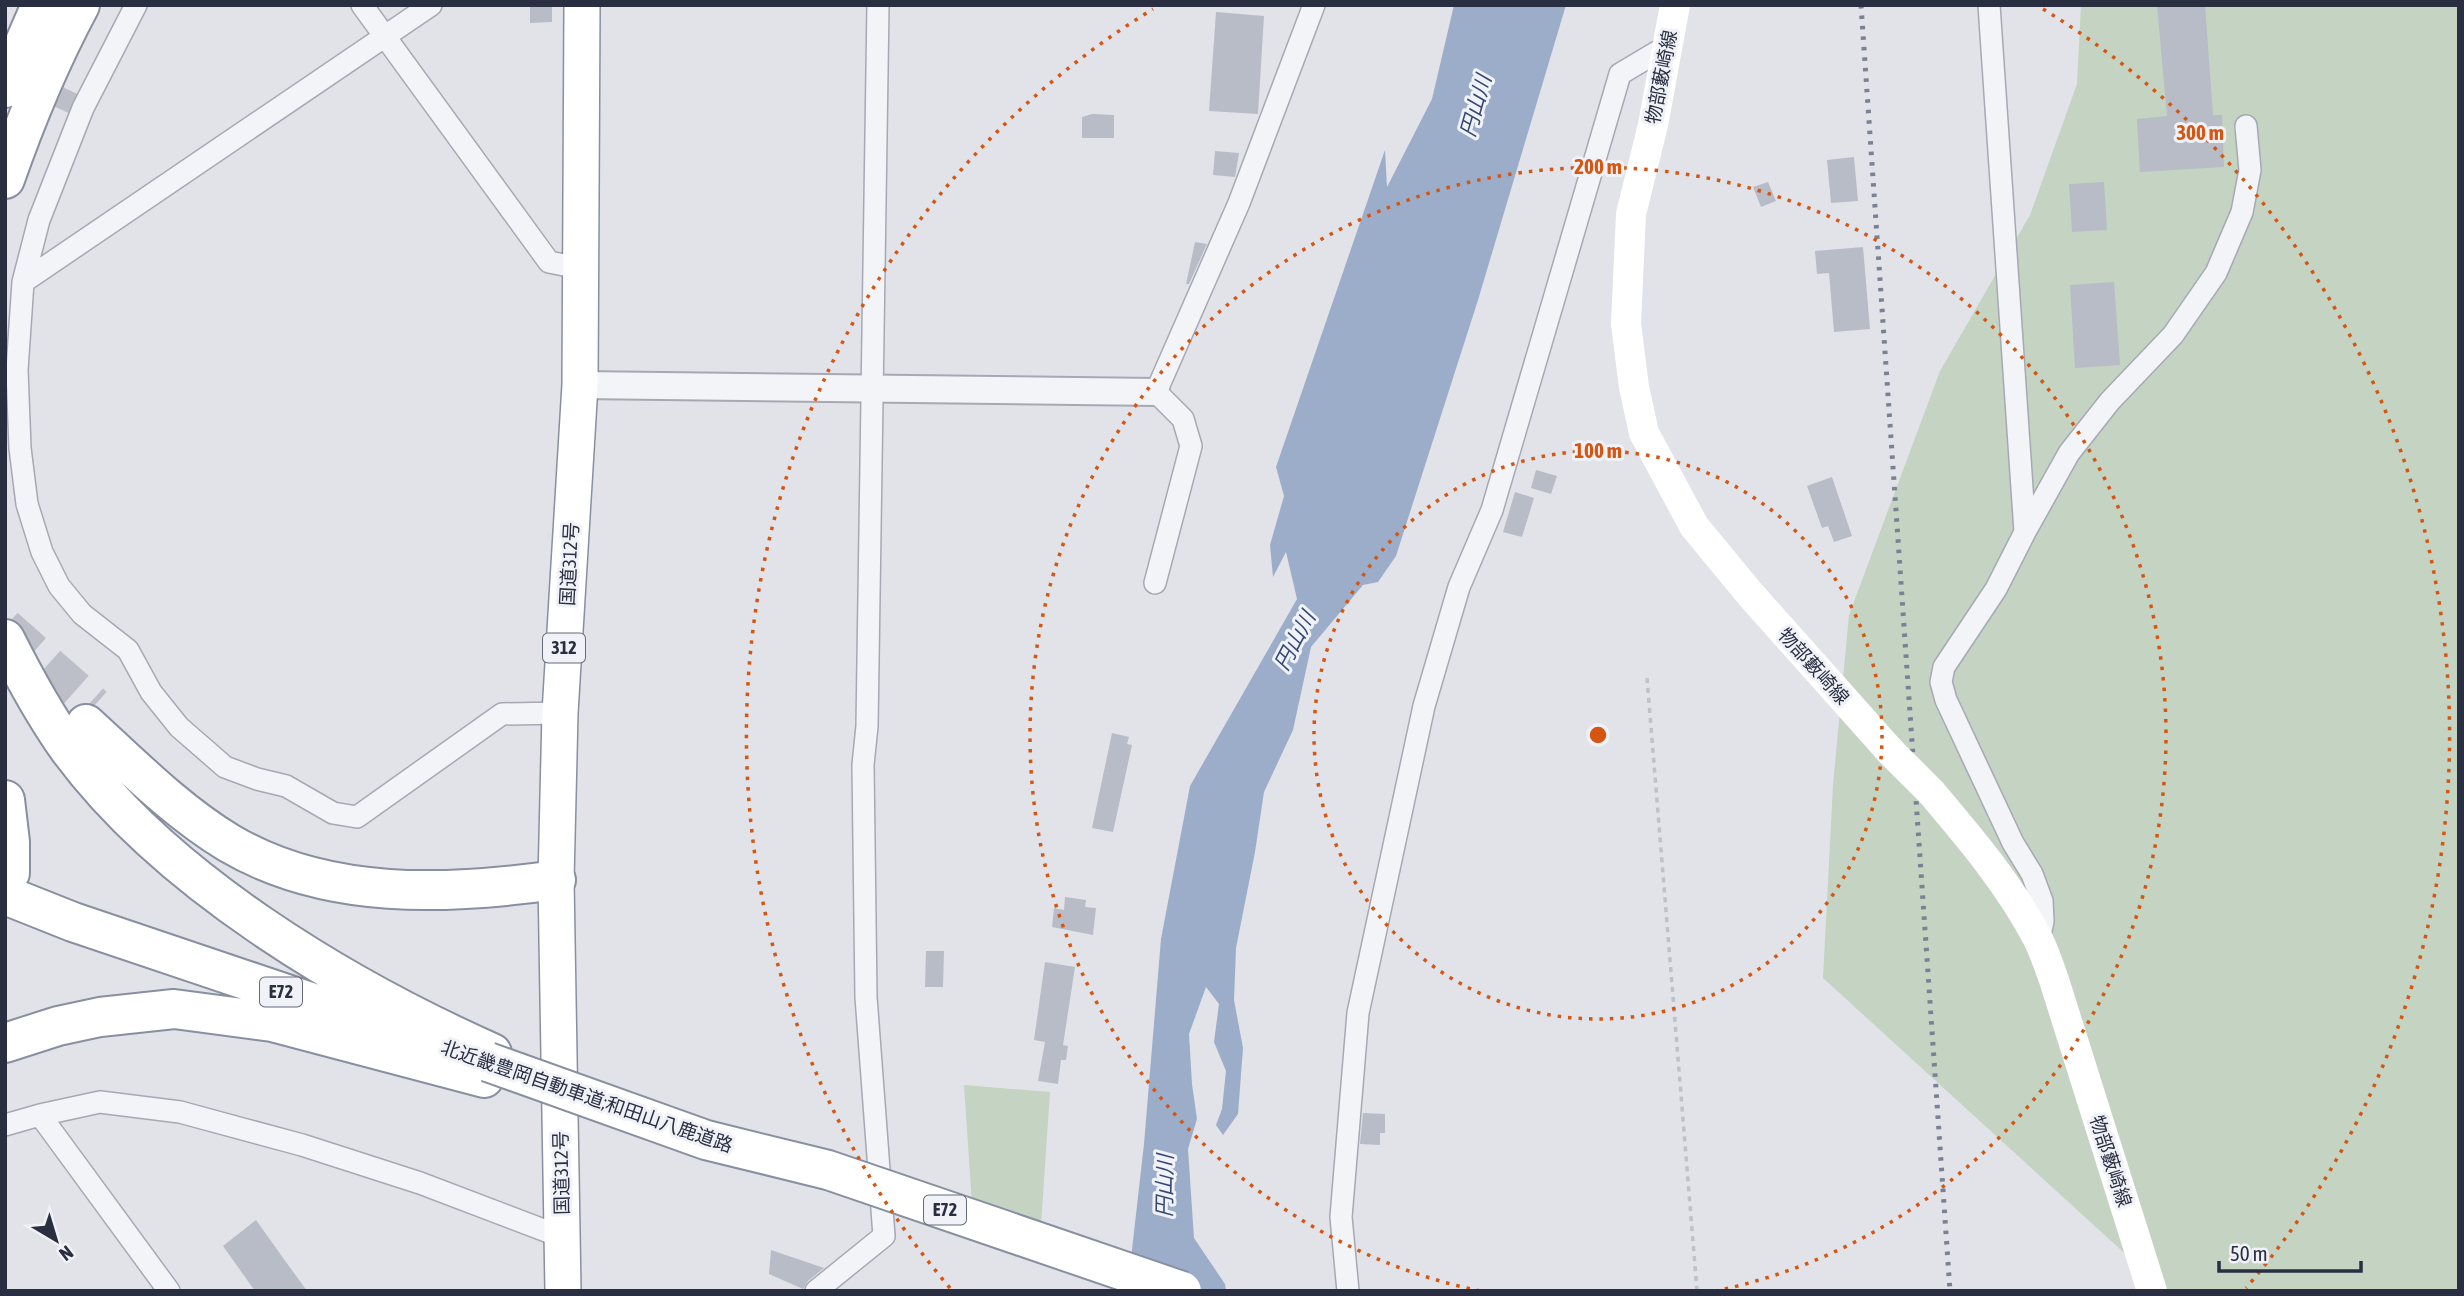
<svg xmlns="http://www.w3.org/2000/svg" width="2464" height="1296" font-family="'Asap Condensed','Noto Sans JP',sans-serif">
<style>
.green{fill:#c4d3c2}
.water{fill:#9cadc9}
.building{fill:#b8bcc6}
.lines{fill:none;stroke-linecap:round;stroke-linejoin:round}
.minor-tunnel{stroke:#bcbfc7;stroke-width:21;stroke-dasharray:21 10;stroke-linecap:butt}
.motorway-tunnel{stroke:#bcbfc7;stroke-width:38;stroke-dasharray:38 19;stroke-linecap:butt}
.minor-casing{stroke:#a6a9b3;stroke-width:24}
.tertiary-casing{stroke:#a6a9b3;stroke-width:30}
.trunk-casing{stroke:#888fa0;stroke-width:38}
.motorway-casing{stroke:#888fa0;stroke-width:42}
.path{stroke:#bec1c8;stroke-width:3.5;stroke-dasharray:5 5;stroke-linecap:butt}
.minor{stroke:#f3f4f8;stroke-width:21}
.tertiary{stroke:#f3f4f8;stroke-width:26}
.secondary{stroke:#fff;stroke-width:30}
.trunk{stroke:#fff;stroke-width:35}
.motorway{stroke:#fff;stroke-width:38}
.rail{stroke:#7a8193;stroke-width:5;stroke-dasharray:3.5 7;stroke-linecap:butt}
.motorway-bridge-casing{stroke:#888fa0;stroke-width:42;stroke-linecap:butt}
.secondary-bridge{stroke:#fff;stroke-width:30}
.motorway-bridge{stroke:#fff;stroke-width:38}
.ring{fill:none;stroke:#d55511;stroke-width:3.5;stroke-dasharray:3.5 7}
.labels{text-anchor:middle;stroke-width:6;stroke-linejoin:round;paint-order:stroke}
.shield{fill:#f0f2f7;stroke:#656a78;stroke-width:2}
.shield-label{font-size:18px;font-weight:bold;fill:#292f41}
.street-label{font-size:19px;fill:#292f41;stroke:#f0f2f7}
.water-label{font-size:21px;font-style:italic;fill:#334975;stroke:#f0f2f7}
.centre{fill:#d55511;stroke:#f0f2f7;stroke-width:3.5}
.ring-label{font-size:21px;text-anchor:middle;font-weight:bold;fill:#d55511;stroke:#f0f2f7;stroke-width:6;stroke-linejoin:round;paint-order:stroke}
</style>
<rect width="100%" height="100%" fill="#e1e3e9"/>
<path class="green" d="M2081,5H2459V1291H2166L1823,978L1833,785L1849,615L1940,371L2030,215L2077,84Z
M964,1085L1050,1092L1040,1239L973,1219Z"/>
<path class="water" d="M1454,5H1566L1478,300L1396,556L1378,582L1363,585L1311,647L1293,730L1264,792L1255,852L1236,948L1234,1000L1243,1048L1238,1114L1223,1135L1216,1125L1222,1109L1226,1071L1214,1042L1219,1004L1206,987L1189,1034L1192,1084L1197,1119L1188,1149L1194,1238L1225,1284L1226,1291H1136L1130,1267L1144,1144L1161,939L1190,786L1297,599L1286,552L1273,577L1270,545L1284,496L1276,467L1385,150L1387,187L1432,99Z"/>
<path class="building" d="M530,5H552V22L530,23Z
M2157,5H2205L2213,115H2222L2224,167L2140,172L2137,119L2167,116Z
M1216,12L1264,16L1258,114L1209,111Z
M1092,114L1114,115V138H1082V117Z
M1215,151L1239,153L1235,177L1213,175Z
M1854,157L1858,201L1831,203L1827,160Z
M1768,182L1776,201L1761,207L1753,187Z
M2104,182L2107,230L2072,232L2069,184Z
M1195,242L1207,244L1189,284H1186Z
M1863,247L1870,329L1834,332L1829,273L1817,274L1815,251Z
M2114,282L2120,365L2075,368L2070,285Z
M1536,470L1557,476L1551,494L1531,488Z
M1832,477L1852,536L1834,542L1828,526L1822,528L1807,486Z
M1515,492L1534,498L1522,537L1503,532Z
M1112,733L1129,737L1127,744L1132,745L1113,832L1092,828Z
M1065,897L1086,900L1085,907L1096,908L1093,935L1052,927L1054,908L1064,910Z
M926,951H944L943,987H925Z
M1045,962L1075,967L1063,1045L1068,1046L1066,1060H1061L1058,1084L1038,1081L1045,1042L1034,1040Z
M1363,1113L1385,1114V1133H1380V1145L1360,1144Z
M256,1220L286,1262L307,1291H255L223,1246Z
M771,1250L824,1268L808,1281L803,1289L769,1274Z"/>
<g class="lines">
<path class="minor-tunnel" d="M31,84L74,104"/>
<path class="motorway-tunnel" d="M5,627L94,706"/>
<defs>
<path id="minor" d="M136,5L83,108L39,220L23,282L17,370L20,448L27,504L42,552L59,586L82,614L128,650L151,692L179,727L225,767L257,779L286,786L333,813L357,817L502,714L560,713
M362,5L549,262L579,268
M1989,5L2025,532
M23,282L431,5
M1155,583L1191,446L1183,419L1156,392L1239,203L1314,5
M2039,940L2043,921L2042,901L2032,874L2013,843L1946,700L1941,682L1944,667L1996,589L2025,532L2069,453L2110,401L2173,335L2216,273L2242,212L2250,170L2246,126
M40,1115L169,1291
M5,1125L40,1115L100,1102L180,1112L302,1145L420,1183L562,1237
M816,1291L884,1236L866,997L863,765L867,726L878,5
M1348,1291L1341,1217L1358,1013L1424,706L1459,587L1492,510L1620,74L1667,46"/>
<path id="tertiary" d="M580,385L1156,392"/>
<path id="trunk" d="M563,1291L556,880L560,713L580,385L582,5"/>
<path id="motorway" d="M5,88L41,5
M5,179C26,119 50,61 80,5
M5,639C24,677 44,714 69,749C166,881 344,987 492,1053
M86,724C131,765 176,811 229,843C327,901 448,895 556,880
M5,800L10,842V873
M5,895L73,922L417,1038
M5,1043L58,1026L100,1017L174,1009L272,1022L484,1078"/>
</defs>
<use href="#minor" class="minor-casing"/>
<use href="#tertiary" class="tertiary-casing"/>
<use href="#trunk" class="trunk-casing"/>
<use href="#motorway" class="motorway-casing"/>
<path class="path" d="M1647,678L1697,1291"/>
<use href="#minor" class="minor"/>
<use href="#tertiary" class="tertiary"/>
<path class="secondary" d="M1675,5L1653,125L1631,214L1626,324L1634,387L1644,433L1694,526L1750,594L1890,751
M1931,792C1970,838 2010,885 2038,939C2044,951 2049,966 2054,980L2152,1291"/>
<use href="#trunk" class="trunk"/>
<use href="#motorway" class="motorway"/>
<path class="rail" d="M1861,5L1950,1291"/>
<defs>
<path id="motorway-bridge" d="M488,1062L706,1140L828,1170L1182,1291"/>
</defs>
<use href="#motorway-bridge" class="motorway-bridge-casing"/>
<path class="secondary-bridge" d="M1890,751L1931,792"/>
<use href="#motorway-bridge" class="motorway-bridge"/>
</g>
<g class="ring">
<circle cx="1598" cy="735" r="284"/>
<path d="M1480 1291A568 568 0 1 1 1716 1291"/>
<path d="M950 1288A852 852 0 0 1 1153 9M2043 9A852 852 0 0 1 2246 1288"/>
</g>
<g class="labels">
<g class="shield">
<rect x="543" y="633.5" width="42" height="29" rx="5"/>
<rect x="260" y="977.5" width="42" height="29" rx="5"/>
<rect x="924" y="1195.5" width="42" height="29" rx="5"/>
</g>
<g class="shield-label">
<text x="564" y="654">312</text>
<text x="281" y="998">E72</text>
<text x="945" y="1216">E72</text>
</g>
<g class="street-label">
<text transform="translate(1661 77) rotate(-79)" y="7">物部藪崎線</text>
<text transform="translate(569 564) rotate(-87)" y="7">国道312号</text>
<text transform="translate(1814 666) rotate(48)" y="7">物部藪崎線</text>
<text transform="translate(587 1096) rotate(19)" y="7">北近畿豊岡自動車道;和田山八鹿道路</text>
<text transform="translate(2111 1161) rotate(72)" y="7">物部藪崎線</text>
<text transform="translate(561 1173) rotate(-91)" y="7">国道312号</text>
</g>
<g class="water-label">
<text transform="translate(1476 106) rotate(-74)" y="7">円山川</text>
<text transform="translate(1295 641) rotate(-62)" y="7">円山川</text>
<text transform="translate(1165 1186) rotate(-89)" y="7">円山川</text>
</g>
</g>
<circle cx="1598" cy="735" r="10" class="centre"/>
<g class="ring-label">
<text x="2200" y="140">300 m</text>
<text x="1598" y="174">200 m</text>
<text x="1598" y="458">100 m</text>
</g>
<rect width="2464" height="1296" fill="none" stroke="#292f41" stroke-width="14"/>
<g transform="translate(56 1240) rotate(142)" stroke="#f0f2f7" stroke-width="5" paint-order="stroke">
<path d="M0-5L12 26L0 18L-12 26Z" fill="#292f41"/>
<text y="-10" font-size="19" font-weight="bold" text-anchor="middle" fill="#292f41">N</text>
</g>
<path d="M2219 1261v10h142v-10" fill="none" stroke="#292f41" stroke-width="3.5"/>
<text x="2230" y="1261" font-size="21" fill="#292f41" stroke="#f0f2f7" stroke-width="5" paint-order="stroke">50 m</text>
</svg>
